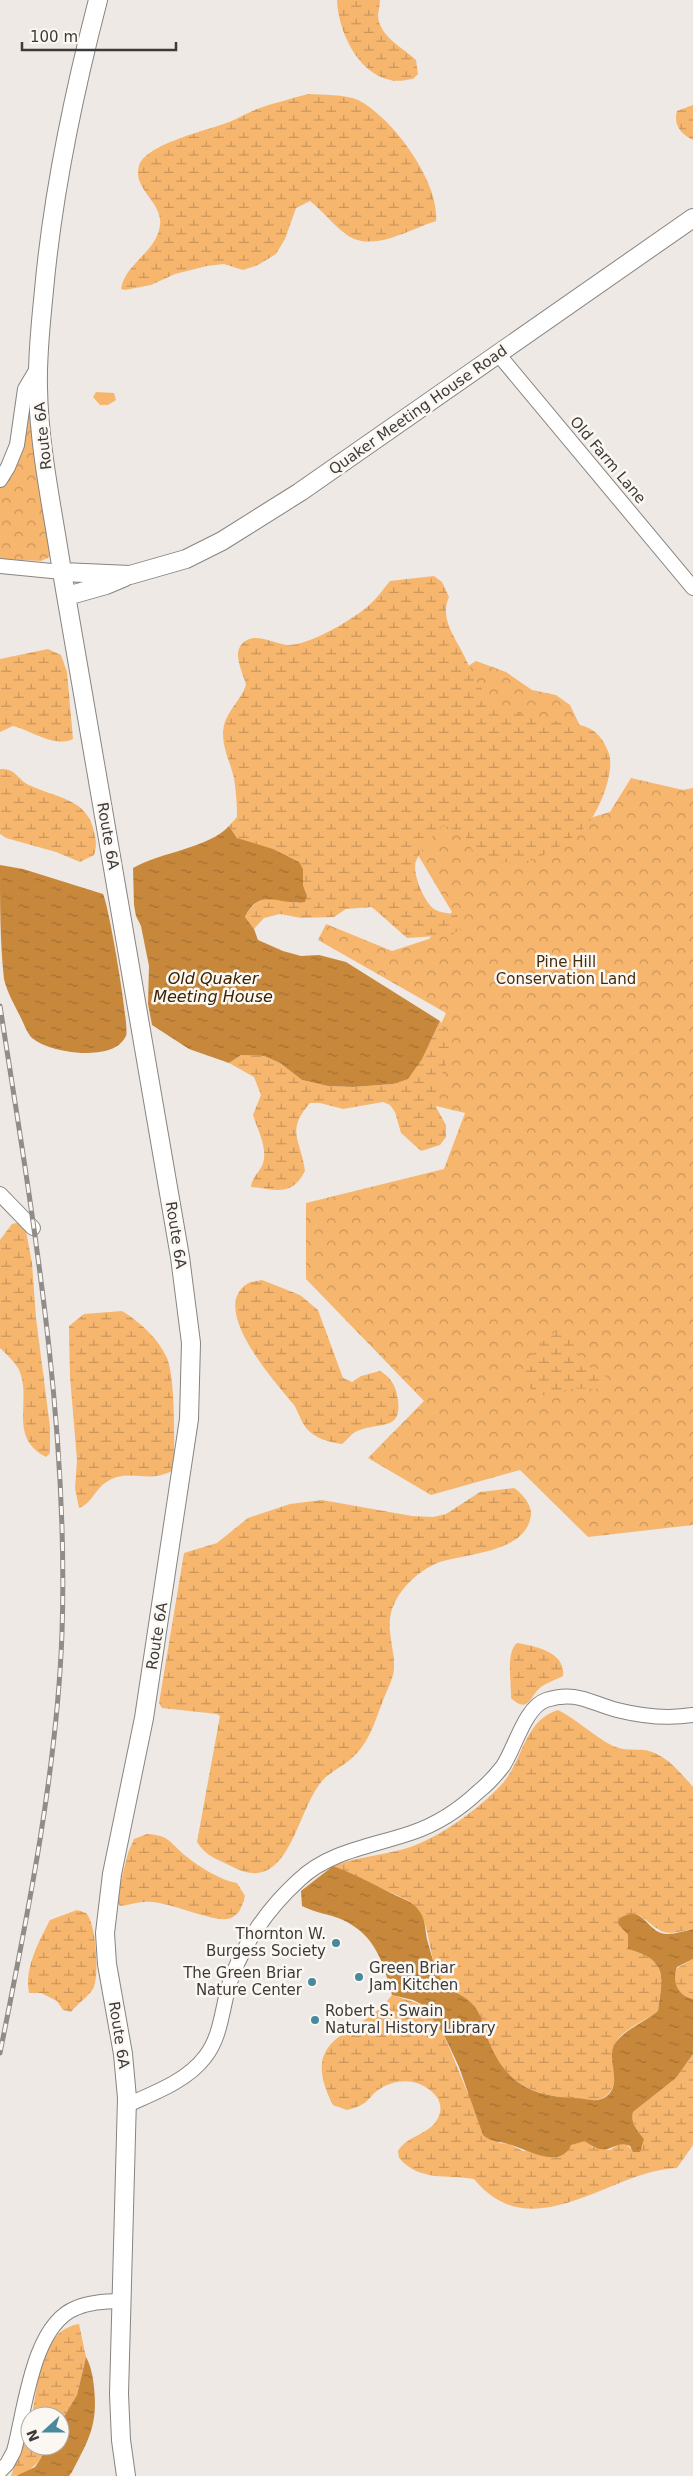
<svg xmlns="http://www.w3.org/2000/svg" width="693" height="2476" font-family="'DejaVu Sans',sans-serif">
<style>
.forest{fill:url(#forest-crowns)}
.wetland{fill:url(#wetland-marsh)}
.garden{fill:#f7b66e}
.water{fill:url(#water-ripples)}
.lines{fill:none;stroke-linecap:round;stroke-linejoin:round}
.minor-casing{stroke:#888480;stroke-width:16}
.major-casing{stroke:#888480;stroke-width:20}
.minor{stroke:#fff;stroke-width:14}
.major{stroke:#fff;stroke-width:18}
.rail-casing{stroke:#908c89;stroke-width:5}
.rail{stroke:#fbf7f2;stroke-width:3;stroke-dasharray:9;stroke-linecap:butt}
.poi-dot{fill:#48899b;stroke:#fbf7f2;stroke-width:2}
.labels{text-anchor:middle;stroke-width:5;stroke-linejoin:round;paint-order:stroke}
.street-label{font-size:15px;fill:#3d3b39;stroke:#fbf7f2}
.park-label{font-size:15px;fill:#472c0c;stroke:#fbf7f2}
.poi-label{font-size:15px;fill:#3d3b39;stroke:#fbf7f2;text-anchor:end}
.water-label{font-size:16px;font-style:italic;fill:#3c2202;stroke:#fbf7f2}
</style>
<defs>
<pattern id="forest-crowns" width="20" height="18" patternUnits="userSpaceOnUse" patternTransform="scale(1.25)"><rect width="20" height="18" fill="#f7b66e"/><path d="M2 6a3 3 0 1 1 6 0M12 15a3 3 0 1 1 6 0" fill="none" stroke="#c9955b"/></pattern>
<pattern id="wetland-marsh" width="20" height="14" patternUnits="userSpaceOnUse" patternTransform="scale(1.25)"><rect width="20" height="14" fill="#f7b66e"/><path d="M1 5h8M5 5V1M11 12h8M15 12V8" fill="none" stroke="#c9955b"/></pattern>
<pattern id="water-ripples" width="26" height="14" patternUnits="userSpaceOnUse" patternTransform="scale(1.25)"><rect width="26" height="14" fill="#c7883c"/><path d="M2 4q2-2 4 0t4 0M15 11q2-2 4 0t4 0" fill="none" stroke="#a37033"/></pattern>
</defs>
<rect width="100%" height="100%" fill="#eee9e5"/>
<path class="forest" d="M30,394L52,556L41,561L0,559V486Z
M476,661L506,672L532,690L556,695L570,705L584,734L576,822L610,812L631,778L683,790L693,788V1525L588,1537L520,1470L431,1495L368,1458L424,1401L306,1279V1203L444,1169L465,1113L407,1099L446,1013L318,940L326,924L392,951L429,939L452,912L381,793L295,778Z"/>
<path class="wetland" d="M337,0H380C380,6 378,11 378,16C380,37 402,47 416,60L418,74L413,79C406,80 397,82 390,80C357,73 338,30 337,0Z
M308,94C323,95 344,94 358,100C392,117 440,182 436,221C410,229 373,253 347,235C333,225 323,211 310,201L296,208L285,239L276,254L258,265L243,270L224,264L207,266L175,274L151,285L125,290L121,289C125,263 157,252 160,225C163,202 132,189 139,166C145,144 209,130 229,122C239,118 247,113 257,109C273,103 291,99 308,94Z
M693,105V140C681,134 673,125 677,111Z
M434,576L442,582L449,597C441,614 450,630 459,646C470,666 477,688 494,703C499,707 506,709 512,711C524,715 536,718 548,720C576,725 598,721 609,754C615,772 599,813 585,827C572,839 551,853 534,859C519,865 484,863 473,851C469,846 467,839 464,834L443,825C433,835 423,847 417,859C410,870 424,902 434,909C439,913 450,913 457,915L460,929L452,935L407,938L372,907L346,909L334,917L301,918L280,914L264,918L254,929L245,917C257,893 274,898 297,903L307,896L303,885V869L237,838L229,826L237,817C237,804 236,791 234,778C230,761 220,744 224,725C228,710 241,700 246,685C243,671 229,650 247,640C259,634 275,644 288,645C310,645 350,621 367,607C376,600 383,589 390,581Z
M48,649L61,655L67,672L73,739C55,748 32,731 13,726L0,732V659Z
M0,769C16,768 17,779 29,785C55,798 88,798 94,832C96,840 97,846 94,855L80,862L56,852L6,838L0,834Z
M440,1021L445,1029L451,1053L436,1088V1107L446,1125V1137L440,1145L421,1151L401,1133L395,1112L390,1105L383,1102L343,1109L320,1103H310C285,1131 301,1140 305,1171C291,1198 275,1189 251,1187C252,1177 258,1174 262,1166C269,1150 258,1131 253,1115L261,1095L254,1077L229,1063L241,1055L264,1056L280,1063L302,1080L328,1086L353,1087L393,1084L430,1042Z
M21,1222L26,1231L32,1263L36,1318L50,1427V1453L46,1457C6,1436 34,1399 18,1368C14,1361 6,1354 0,1348V1240L12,1224Z
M262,1280L300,1295L318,1310L343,1378L352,1382L361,1376L380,1371C390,1377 395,1384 397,1395C405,1433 379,1421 357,1431C351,1434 347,1440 342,1444C329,1442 316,1439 307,1429C301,1422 299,1413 294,1405C277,1384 208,1309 247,1284C251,1281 258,1281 262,1280Z
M122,1311C140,1322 158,1338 167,1358C176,1381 174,1444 174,1470C150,1483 135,1471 114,1478C94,1486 94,1503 79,1508L75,1488L77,1460L70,1377L69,1326L84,1314Z
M557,1331L566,1333L574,1338C576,1345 576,1355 581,1361C588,1371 599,1366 607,1378L600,1389C590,1389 580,1388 571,1389C549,1392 544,1404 525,1383C524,1363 540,1340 557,1331Z
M514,1488C522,1493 532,1505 531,1515C526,1555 461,1553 435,1564C418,1572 403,1586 395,1602C383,1625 395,1646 394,1669C393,1679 388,1688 384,1698C376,1718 370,1742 353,1757C344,1766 331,1771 323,1780C296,1809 290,1897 233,1867C219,1860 205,1856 197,1842L220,1716L217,1714L162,1708L159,1703L184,1553L217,1543L248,1518L290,1504L322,1500L412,1516L433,1517L446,1514L480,1492Z
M517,1643C535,1646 566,1652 563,1676C555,1680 548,1682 541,1687C530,1695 529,1715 511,1698V1694C511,1679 506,1652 517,1643Z
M558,1710C578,1720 593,1736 613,1746C623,1751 634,1749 644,1750C665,1753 680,1772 693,1787V1929C660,1936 665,1934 639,1915L618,1924L628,1935V1949C668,1961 663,1974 658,2011C646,2021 624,2028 616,2042C606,2059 624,2082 606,2096C596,2104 581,2098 570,2098C528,2095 504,2080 488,2041C483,2029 482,2017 474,2006C465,1994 447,1992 440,1978C425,1950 434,1919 407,1900L333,1866C356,1857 380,1856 404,1849C438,1839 478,1810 502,1784C523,1761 524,1720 558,1710Z
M147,1834C171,1835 171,1845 187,1857C201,1868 220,1880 237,1883L245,1896C242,1907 239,1917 227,1919C210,1921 172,1903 151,1902C141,1901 130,1905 120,1906L116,1900L128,1853L134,1839Z
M77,1910L86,1913C96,1922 100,1976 93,1989C88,1997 77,2004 71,2012L63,2010L57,2001L41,1993H29C24,1969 39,1941 50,1920Z
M693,1959V1999C677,1996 672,1981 677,1968Z
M392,1995L423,2005L444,2035L467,2091L499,2143L509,2144L523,2151L586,2141L593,2147L610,2150L619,2144H626L631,2149L644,2139C638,2131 630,2123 633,2112L676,2078L693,2054V2145L677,2168C610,2170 533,2251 474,2179C446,2174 420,2182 399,2158L398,2151C407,2135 430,2135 438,2118C442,2111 441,2102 436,2096C421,2078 397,2077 378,2090C372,2094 368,2102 361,2105C357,2107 352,2109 347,2110L333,2105C295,2031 363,2037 392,1995Z
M79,2324L86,2357L77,2395L60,2423V2416H32C38,2385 40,2330 79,2324Z
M30,2422V2446H49C41,2460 29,2476 11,2476Z"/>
<path class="garden" d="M96,392L114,393L116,400L108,405H100L93,397Z"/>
<path class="water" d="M229,826L237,838L273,849L299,862L303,869V885L307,896L305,902C279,906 260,886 245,917L254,929L258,940L283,951L301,956L319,955L346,962L440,1021L422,1059L408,1079L393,1084L353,1087L328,1086L302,1080L280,1063L264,1056L241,1055L229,1063L189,1049L152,1025L148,1004L149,966L141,926L136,916L134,905L133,868C161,852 209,848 229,826Z
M0,865L23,869L103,894C109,906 130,1029 126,1036C118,1052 98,1053 82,1053C67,1052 44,1048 32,1038C27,1033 24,1024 21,1018C15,1006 7,992 4,979C0,942 0,903 0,865Z
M333,1866C352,1873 369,1882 387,1891C397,1897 409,1899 417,1908C427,1919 424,1930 428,1943C431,1954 434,1965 439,1975C446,1992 465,1993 475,2007C483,2018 484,2030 489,2042C506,2083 531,2096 574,2098C585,2098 597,2104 607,2096C624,2081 604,2058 616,2042C627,2028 645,2022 658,2011C663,1974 668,1961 628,1949V1935L618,1924L620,1918C642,1905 645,1927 661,1933C670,1936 684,1931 693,1929V1959L677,1967C672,1981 677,1996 693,1999V2054L676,2078L633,2112C630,2123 638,2131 644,2139L640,2152H633L630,2146C613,2138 610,2161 585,2141L571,2145C560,2171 525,2148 508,2144C498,2141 491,2142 483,2135L459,2067L444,2035L423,2005L413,2000L392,1995C383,1962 376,1936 343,1920C330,1914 315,1913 302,1906L301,1891Z
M86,2357C91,2366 93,2377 94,2387C98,2425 89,2439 72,2472L69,2476H16L35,2467L49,2446H60V2423L77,2395Z"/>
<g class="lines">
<defs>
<path id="minor" d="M498,354L693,588
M0,480L8,467L17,445L25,389L38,367
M0,566L62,572
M0,1194L33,1228
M127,2105C154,2093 187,2081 205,2057C221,2037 222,2009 229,1985C242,1945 268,1908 299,1880C329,1851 373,1846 411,1833C438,1824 459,1810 479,1791C488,1784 496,1775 503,1766C515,1748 525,1707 546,1700C576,1690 590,1703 617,1710C641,1716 668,1719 693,1715
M0,2471L7,2464L14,2451C25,2411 32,2325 76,2308C90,2302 106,2301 121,2301"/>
<path id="major" d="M98,0C73,96 53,191 44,290C41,322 37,355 38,388C39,449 53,511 62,572L180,1257L191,1343L189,1419L144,1718L112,1874L105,1933L107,1964L123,2054L127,2098L119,2394L121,2440L126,2476
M62,572L130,575L186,559L222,541L300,492L693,218
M67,596L106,585L125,577"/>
</defs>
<use href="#minor" class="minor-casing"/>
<use href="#major" class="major-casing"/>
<use href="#minor" class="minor"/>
<use href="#major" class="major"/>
<defs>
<path id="rail" d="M0,1006C32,1213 69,1422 62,1633C57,1771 27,1918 0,2053"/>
</defs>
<use href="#rail" class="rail-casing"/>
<use href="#rail" class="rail"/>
</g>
<g class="poi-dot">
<circle cx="336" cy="1943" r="5"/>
<circle cx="359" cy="1977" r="5"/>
<circle cx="312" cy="1982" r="5"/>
<circle cx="315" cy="2020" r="5"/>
</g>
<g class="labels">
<g class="street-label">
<text transform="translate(418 410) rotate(-35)" y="5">Quaker Meeting House Road</text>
<text transform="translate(43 436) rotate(-96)" y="5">Route 6A</text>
<text transform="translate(608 460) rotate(50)" y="5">Old Farm Lane</text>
<text transform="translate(108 836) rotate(80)" y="5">Route 6A</text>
<text transform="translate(176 1235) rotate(81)" y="5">Route 6A</text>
<text transform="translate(157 1636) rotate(-81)" y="5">Route 6A</text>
<text transform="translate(119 2035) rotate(81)" y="5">Route 6A</text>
</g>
<g class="park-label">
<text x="566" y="967">Pine Hill<tspan x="566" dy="17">Conservation Land</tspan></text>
</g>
<g class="poi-label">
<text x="326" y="1939">Thornton W.<tspan x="326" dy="17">Burgess Society</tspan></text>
<text x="369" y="1973" text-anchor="start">Green Briar<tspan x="369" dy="17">Jam Kitchen</tspan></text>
<text x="302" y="1978">The Green Briar<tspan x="302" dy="17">Nature Center</tspan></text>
<text x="325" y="2016" text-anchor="start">Robert S. Swain<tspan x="325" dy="17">Natural History Library</tspan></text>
</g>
<g class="water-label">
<text x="213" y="984">Old Quaker<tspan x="213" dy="18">Meeting House</tspan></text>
</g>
</g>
<g transform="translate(45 2431) rotate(249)"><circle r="24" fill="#fbf7f2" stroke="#afaca8"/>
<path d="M0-4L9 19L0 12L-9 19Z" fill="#48899b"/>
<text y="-8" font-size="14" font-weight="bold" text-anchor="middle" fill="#3d3b39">N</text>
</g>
<path d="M22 42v8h154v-8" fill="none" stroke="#3d3b39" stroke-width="2.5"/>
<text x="30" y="42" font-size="15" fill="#3d3b39" stroke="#fbf7f2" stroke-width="4" paint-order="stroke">100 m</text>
</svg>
